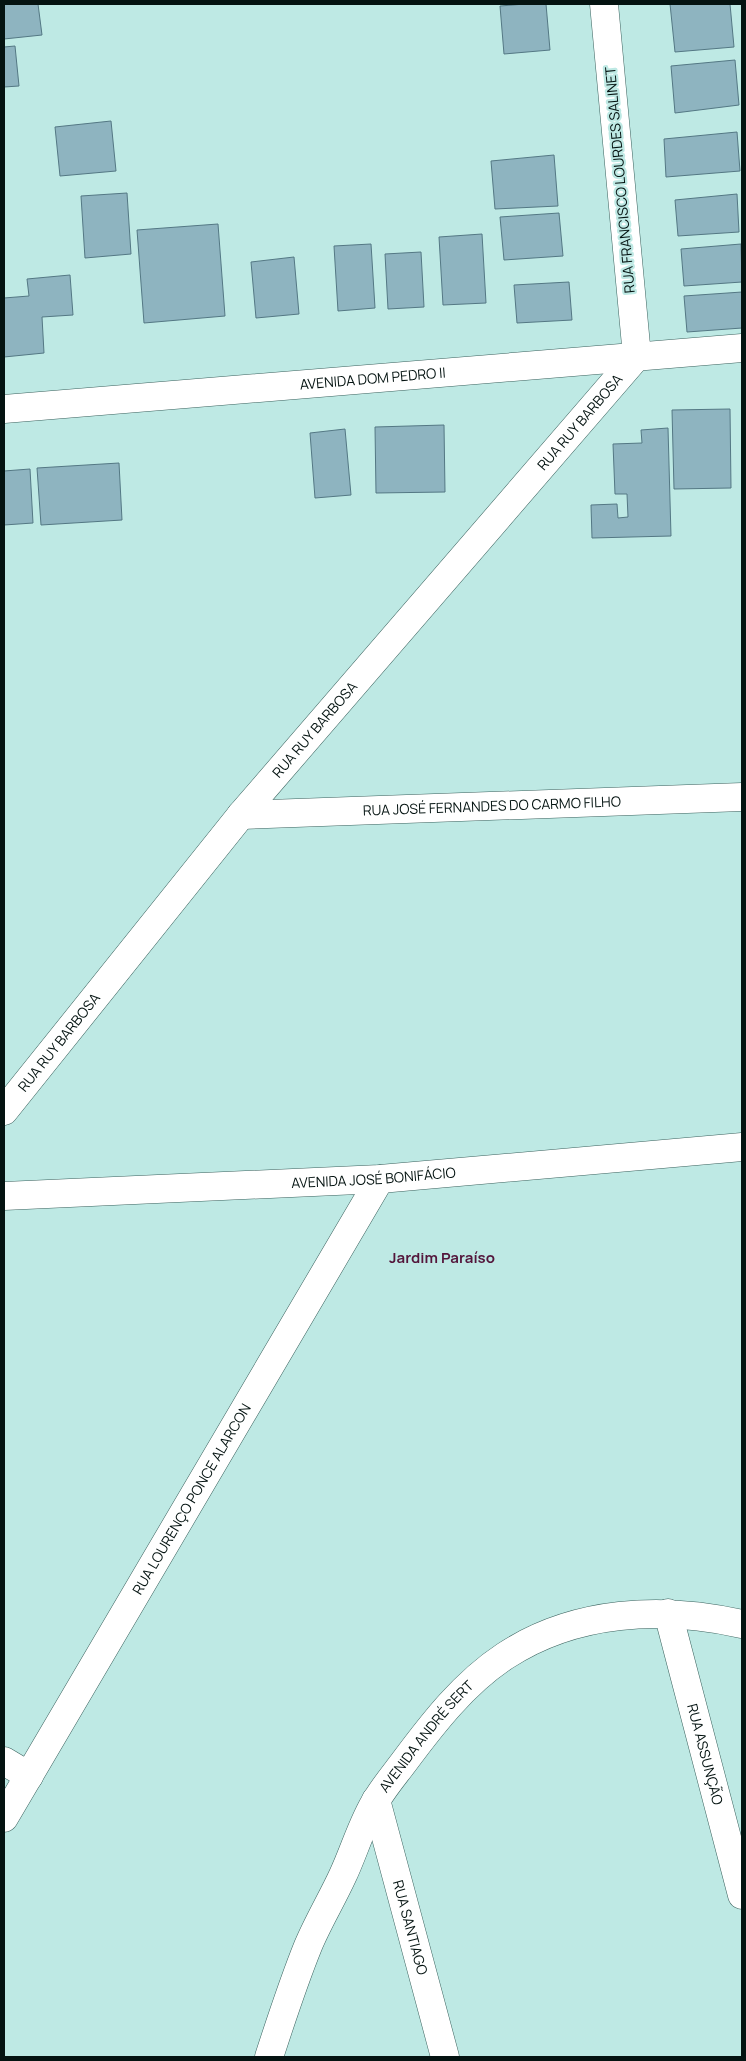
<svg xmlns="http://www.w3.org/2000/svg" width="746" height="2061" font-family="Manrope,sans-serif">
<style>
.building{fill:#8eb4c0;stroke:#547884}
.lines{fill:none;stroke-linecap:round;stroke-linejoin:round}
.minor-casing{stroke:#3b625e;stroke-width:29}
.minor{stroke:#fff;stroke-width:28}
.labels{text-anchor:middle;stroke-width:4.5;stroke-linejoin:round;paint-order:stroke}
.street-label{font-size:14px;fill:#041311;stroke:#bee9e4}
.neighbourhood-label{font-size:15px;font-weight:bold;fill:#53163b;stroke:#bee9e4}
</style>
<rect width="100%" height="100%" fill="#bee9e4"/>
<path class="building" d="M4,4H38L42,35L4,39Z
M525,4H546L550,50L504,54L500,6Z
M670,4H730L734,47L675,52Z
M15,46L19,86L4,87V47Z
M735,60L739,105L675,113L671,66Z
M111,121L116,171L60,176L55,127Z
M737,132L740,171L666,177L664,139Z
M554,155L558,206L495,209L491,161Z
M127,193L131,254L85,258L81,196Z
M737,194L739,232L678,236L675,200Z
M559,213L563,256L504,260L500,217Z
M218,224L225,316L144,323L137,230Z
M482,234L486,303L443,305L439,237Z
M371,244L375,308L338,311L334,246Z
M741,244L742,282L684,286L681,249Z
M421,252L424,307L388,309L385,254Z
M294,257L299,314L256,318L251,262Z
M70,275L73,315L42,317L44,353L4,357V298L29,296L27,279Z
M569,282L572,320L517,323L514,285Z
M742,292V328L687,332L684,296Z
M730,409L731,488L674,489L672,410Z
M444,425L445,492L376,493L375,427Z
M668,428L671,536L592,538L591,505L617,504L618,518L628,517L627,494H615L613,444L642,443L641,430Z
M345,429L351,495L315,498L310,433Z
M119,463L122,520L41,525L37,468Z
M30,469L33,523L4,525V471Z"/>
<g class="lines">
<defs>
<g id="minor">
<path id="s1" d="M4,409L742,348"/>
<path id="s2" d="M241,815L742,797"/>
<path id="s3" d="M4,1111L241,815L637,356L604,4"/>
<path id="s4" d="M4,1196L380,1179L742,1147"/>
<path id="s5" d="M668,1613L742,1895"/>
<path d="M4,1761L29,1776"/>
<path id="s6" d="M376,1800L445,2057"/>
<path id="s7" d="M4,1818L380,1179"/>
<path id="s8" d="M269,2057C281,2020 293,1983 308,1946C318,1922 332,1899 343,1875C354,1852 363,1820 377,1799C385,1786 395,1774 404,1762C433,1723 464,1683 505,1656C575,1610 662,1606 742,1624"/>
</g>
</defs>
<use href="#minor" class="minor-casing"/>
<use href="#minor" class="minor"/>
</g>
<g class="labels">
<g class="street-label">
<text transform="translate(620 180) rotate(-95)" y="5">RUA FRANCISCO LOURDES SALINET</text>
<text dy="5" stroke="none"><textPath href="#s1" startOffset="370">AVENIDA DOM PEDRO II</textPath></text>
<text dy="5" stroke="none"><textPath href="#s3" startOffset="898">RUA RUY BARBOSA</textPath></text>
<text dy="5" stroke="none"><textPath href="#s3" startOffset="492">RUA RUY BARBOSA</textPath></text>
<text dy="5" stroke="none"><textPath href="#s2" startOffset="251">RUA JOSÉ FERNANDES DO CARMO FILHO</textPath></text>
<text dy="5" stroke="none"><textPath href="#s3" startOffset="88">RUA RUY BARBOSA</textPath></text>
<text dy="5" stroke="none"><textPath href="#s4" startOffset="370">AVENIDA JOSÉ BONIFÁCIO</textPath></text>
<text dy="5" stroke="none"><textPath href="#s7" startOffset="370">RUA LOURENÇO PONCE ALARCON</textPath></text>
<text dy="5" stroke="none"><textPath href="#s8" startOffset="360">AVENIDA ANDRÉ SERT</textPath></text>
<text dy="5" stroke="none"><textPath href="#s5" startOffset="146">RUA ASSUNÇÃO</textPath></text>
<text dy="5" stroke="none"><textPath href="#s6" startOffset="132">RUA SANTIAGO</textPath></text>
</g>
<g class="neighbourhood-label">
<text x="442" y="1263">Jardim Paraíso</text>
</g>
</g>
<rect width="746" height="2061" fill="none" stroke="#041311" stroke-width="10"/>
</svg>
